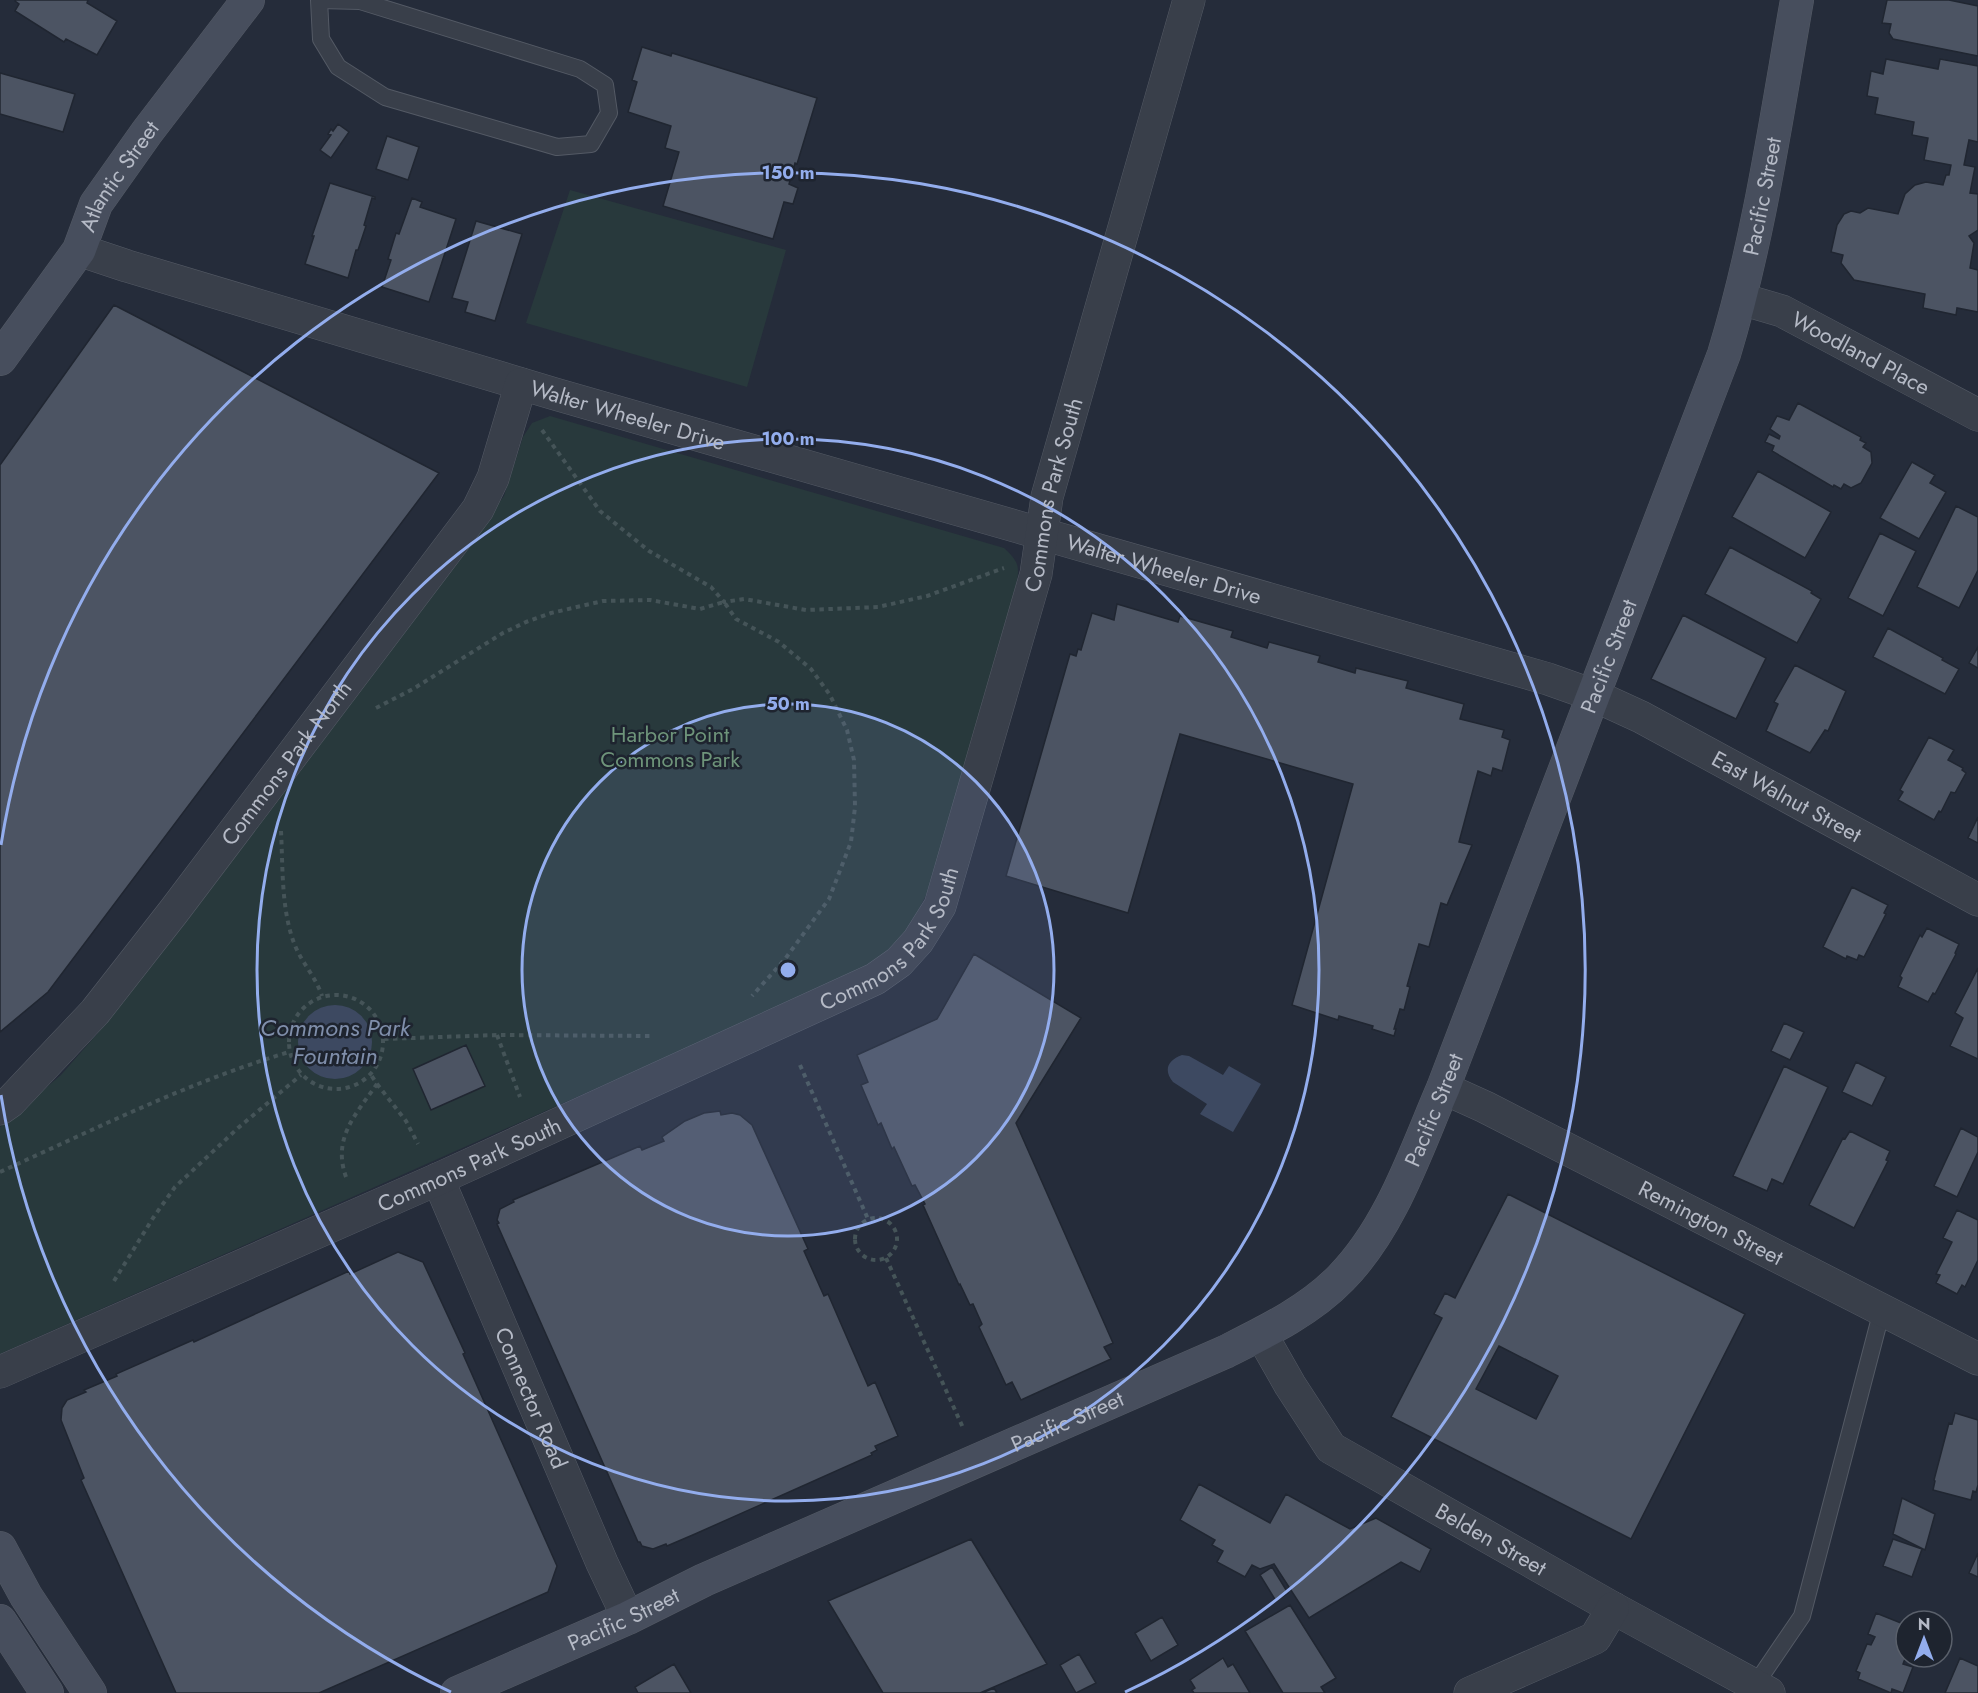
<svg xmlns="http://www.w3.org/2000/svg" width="1978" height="1693" font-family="Jost,sans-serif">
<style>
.green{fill:#28393c}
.water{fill:#3d4961}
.building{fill:#4c5463;stroke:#202631;stroke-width:1.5;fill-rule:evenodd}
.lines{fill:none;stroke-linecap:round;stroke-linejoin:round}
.lane-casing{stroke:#545a65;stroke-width:18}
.street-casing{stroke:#545a65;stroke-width:33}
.secondary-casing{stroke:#545a65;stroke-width:34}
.path{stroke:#455458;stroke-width:4;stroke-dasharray:4.5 4.5;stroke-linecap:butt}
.lane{stroke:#393f4a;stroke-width:16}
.street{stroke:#393f4a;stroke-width:32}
.secondary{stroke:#474e5d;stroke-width:33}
.ring{fill:none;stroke:#93aded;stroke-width:3}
.labels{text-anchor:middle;stroke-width:5;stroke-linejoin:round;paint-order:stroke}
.street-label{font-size:22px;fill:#b5bac6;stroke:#1e242f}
.park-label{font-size:22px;fill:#6e947a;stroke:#1e242f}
.water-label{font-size:24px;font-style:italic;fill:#7f8eaa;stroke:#1e242f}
.centre{fill:#93aded;stroke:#1e242f;stroke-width:3}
.ring-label{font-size:18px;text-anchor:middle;font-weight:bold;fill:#93aded;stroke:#1e242f;stroke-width:5;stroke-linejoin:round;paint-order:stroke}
</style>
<rect width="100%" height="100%" fill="#252c3a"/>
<path class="green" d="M570,190L786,250L747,387L526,323Z
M550,416L1004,548C1019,562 1020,566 1016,586L928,891L914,919L897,943L864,969L0,1354V1127L61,1075L97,1034L504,496L523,437L532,423Z"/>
<path class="water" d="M298 1042a37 37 0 1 1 74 0a37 37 0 1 1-74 0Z
M1182,1055L1189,1056L1223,1075L1229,1066L1261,1084L1233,1132L1200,1114L1207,1104L1173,1082C1163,1070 1168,1060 1182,1055Z"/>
<path class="building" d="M16,0H88L87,3L117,21L97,55L66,39L64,42L15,11L19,4L15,1Z
M1887,0H1949L1978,6V56L1893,39L1889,33L1891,24L1882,23Z
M642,47L671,56L672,53L817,98L797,164L795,163L789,184L798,188L793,204L784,202L773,239L663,206L679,152L665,148L671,126L628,112L637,82L632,80Z
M1886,59L1938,69L1940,59L1978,66V142L1969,140L1964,165L1975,167L1970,193L1978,194V230L1969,236L1974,243L1970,268L1978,270V312L1957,308L1956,315L1923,308L1925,294L1854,280L1841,263L1843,255L1831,252L1837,225L1844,214L1851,211L1860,213L1868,208L1898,214L1905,194L1915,185L1926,182L1943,185L1946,175H1949L1951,165L1924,160L1928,138L1912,135L1914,122L1875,114L1878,98L1867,96L1871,71L1883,74Z
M0,73L75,94L63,132L0,114Z
M338,124L349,132L331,158L320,150L331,135L328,134L331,129L333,131Z
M387,136L419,147L408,180L376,169Z
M330,183L375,197V199L372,198L364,225L366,226L358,250H356L348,278L305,264L314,236H312Z
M412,198L422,202L420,207L456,219L429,302L382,287L391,260L388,259L396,233L399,234Z
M476,221L522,234L495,321L465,312L468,302L452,298Z
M114,305L439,473L48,992L0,1032V465Z
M1798,403L1861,437L1860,440L1866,443L1863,447L1871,452L1872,463L1861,483L1851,488L1844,484L1841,489L1834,485L1833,487L1772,451L1774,446L1765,442L1769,434L1779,439L1780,436L1770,429L1777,416L1789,420Z
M1912,462L1935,475L1930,483L1946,492L1919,539L1880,518Z
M1758,471L1831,512L1805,558L1732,517Z
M1956,506L1978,517V570L1959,608L1917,587Z
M1880,533L1916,551L1883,616L1848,598Z
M1730,547L1812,591L1811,593L1821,599L1797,643L1705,594Z
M1117,604L1178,622L1180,616L1233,631L1231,637L1267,648L1269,642L1320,656L1318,662L1355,673L1356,668L1408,681L1406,688L1464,704L1460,719L1504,730L1502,737L1510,740L1502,771L1493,768L1491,776L1478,771L1459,842L1472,845L1447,905L1441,903L1429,947L1419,944L1407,986L1410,987L1404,1010L1400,1009L1394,1029H1396L1394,1036L1372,1029L1373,1026L1339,1016L1338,1020L1292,1005L1353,784L1180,734L1128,913L1006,876L1070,654L1076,656L1078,649L1081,650L1092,613L1114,620Z
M1683,615L1766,658L1736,719L1651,679Z
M1888,628L1943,658L1942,660L1959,669L1945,694L1873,657Z
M1978,647V668L1969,663Z
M1795,665L1846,691L1828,731L1825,730L1810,753L1766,731L1778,704L1774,702Z
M1929,737L1954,750L1948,760L1963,768L1962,770L1966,773L1955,793L1951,792L1941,812L1939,811L1934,820L1898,800L1903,792L1900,790Z
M1978,817V843L1968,838Z
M1852,887L1888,905L1884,913L1886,914L1864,957L1859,955L1857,960L1847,956L1846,959L1823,947Z
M1927,928L1959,944L1955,953L1956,954L1935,994L1933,993L1928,1002L1898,987L1902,978L1900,976L1920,935L1922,937Z
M974,954L1081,1018L1016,1123L1113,1343L1104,1347L1111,1359L1021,1400L1012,1382L1006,1385L979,1327L982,1324L973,1304L970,1305L960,1284L959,1285L923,1205L925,1204L915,1185L912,1186L894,1147L892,1149L881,1123L878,1125L861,1085L868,1082L857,1055L937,1019Z
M1978,968V1059L1950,1046L1963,1018L1955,1013Z
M1784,1023L1804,1032L1790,1060L1771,1051Z
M466,1045L485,1086L431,1110L413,1069Z
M1856,1062L1886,1077L1872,1106L1842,1092Z
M1784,1066L1828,1087L1783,1184L1772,1179L1767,1191L1733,1176Z
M720,1111L721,1115L732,1113L740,1115L752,1125L808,1249L804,1251L824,1296L828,1294L868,1386L875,1382L898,1436L875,1446L877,1450L871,1453L872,1455L695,1534L667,1546L666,1544L653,1549L642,1546L640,1542H638L497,1224L499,1223L497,1220L500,1209L514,1202L513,1200L640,1146L642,1150L664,1141L662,1137L685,1121L704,1113Z
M1961,1128L1978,1137V1152L1957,1197L1934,1186Z
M1850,1131L1890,1151L1886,1160L1888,1161L1854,1228L1809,1205L1843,1138L1845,1139Z
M1508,1194L1745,1314L1631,1539L1391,1417L1442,1318L1434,1314L1445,1293L1455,1298ZM1499,1346L1558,1376L1536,1419L1476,1389Z
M1957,1210L1978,1220V1260L1965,1287L1962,1285L1957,1294L1936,1283L1940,1275L1936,1274L1952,1242L1943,1238Z
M398,1252L423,1262L465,1353L463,1354L557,1566L548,1592L319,1693H176L81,1480L84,1478L61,1420L62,1408L67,1400L86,1392L84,1390L117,1376L116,1374L193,1340L194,1342L349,1271L350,1274Z
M1955,1413L1978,1420V1485L1976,1492L1973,1491L1971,1500L1933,1490L1935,1481L1934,1480L1949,1423L1952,1424Z
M1199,1484L1270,1523L1286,1494L1350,1529L1376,1518L1431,1549L1420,1572L1401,1562L1309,1618L1274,1564L1260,1569L1252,1565L1245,1577L1217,1562L1223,1551L1212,1545L1215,1540L1180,1520Z
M1902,1498L1935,1514L1925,1550L1893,1534Z
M971,1539L1047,1664L980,1693H883L828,1601Z
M1893,1539L1922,1549L1912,1577L1883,1566Z
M1978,1553V1577L1969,1573Z
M1272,1567L1288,1593L1276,1601L1260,1575Z
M1290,1605L1336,1678L1321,1687L1325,1693H1283L1245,1631Z
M1876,1613L1906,1625V1656L1903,1664L1913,1667L1903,1693L1892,1689L1891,1693L1858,1679L1860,1673L1856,1671L1867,1644L1871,1645L1875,1637L1868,1634Z
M1162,1617L1178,1645L1151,1661L1135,1633Z
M1079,1654L1096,1683L1076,1693L1060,1665Z
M1223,1658L1228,1667L1233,1664L1250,1693H1194L1192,1690L1195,1688L1190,1680Z
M1960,1658L1978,1666V1693H1945Z
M674,1664L691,1693H638L635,1687Z
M994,1688L997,1693H982Z"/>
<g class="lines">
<defs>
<path id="lane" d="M319,0L360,1L580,69L605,85L609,113L591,144L557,147L385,97L338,67L321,39L319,0
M1755,1685L1802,1616L1882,1310"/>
<g id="street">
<path id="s1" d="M79,250L127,266L555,394L1548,679L1593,695L1641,717L1978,900"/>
<path id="s2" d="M1741,299L1782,311L1978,415"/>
<path id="s3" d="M1443,1088L1485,1107L1978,1359"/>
<path id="s4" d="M0,1109L10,1102L95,1012L174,911L478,509L493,478L521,384"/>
<path id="s5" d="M438,1179L602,1563L628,1618"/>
<path id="s6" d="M1261,1334L1290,1385L1331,1448L1613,1608L1769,1693"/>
<path id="s7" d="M0,1372L438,1179L875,979L899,962L918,941L940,906L1036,574L1047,497L1189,0"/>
<path d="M1470,1693L1595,1638L1613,1608"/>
</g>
<g id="secondary">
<path id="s8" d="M0,359L79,250L96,204L147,132L248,0"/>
<path d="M0,1548L26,1596L90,1693"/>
<path d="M0,1621L47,1693"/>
<path id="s9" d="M457,1693L628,1618L704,1580L1225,1352C1265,1332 1309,1311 1341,1278C1391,1227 1415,1153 1443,1088L1724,354C1759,239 1776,119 1797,0"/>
</g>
</defs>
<use href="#lane" class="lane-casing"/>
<use href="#street" class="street-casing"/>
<use href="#secondary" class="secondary-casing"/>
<path class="path" d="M542,430L600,511L649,551L711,587L724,602L744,599L806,610L878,607L927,596L1004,568
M376,708L413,689L503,633L526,622L551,613L603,601L650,600L700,609L724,602L736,619L779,642L811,669L830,695L847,730L854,760L855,807L851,842L829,899L785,959L752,996
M281,831C283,868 281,908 294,943C301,962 316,977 322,996
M289 1042a47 47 0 1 1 94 0a47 47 0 1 1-94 0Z
M497,1035L520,1097
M384,1039L497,1035L653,1036
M800,1065L868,1219
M377,1084L406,1121L418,1144
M0,1172C95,1129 189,1082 289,1052
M346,1177C332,1138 356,1114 377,1084L371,1075
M855 1239a21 21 0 1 1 42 0a21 21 0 1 1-42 0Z
M886,1258L964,1430
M114,1281L153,1218L175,1187L238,1128L301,1075"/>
<use href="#lane" class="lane"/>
<use href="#street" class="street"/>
<use href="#secondary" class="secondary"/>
</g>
<circle cx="788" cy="970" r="266" fill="#93aded" fill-opacity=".12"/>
<g class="ring">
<circle cx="788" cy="970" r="266"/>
<circle cx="788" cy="970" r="531"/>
<path d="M451 1692A797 797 0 0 1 1 1095M1 845A797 797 0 1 1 1125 1692"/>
</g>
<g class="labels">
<g class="street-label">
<text dy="8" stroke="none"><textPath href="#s8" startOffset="219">Atlantic Street</textPath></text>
<text dy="8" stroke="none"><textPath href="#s9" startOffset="2144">Pacific Street</textPath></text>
<text dy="8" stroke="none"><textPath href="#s2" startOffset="132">Woodland Place</textPath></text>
<text dy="8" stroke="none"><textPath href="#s1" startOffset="573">Walter Wheeler Drive</textPath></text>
<text dy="8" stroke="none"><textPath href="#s7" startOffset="1485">Commons Park South</textPath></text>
<text dy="8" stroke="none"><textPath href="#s1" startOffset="1131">Walter Wheeler Drive</textPath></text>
<text dy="8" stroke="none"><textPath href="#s9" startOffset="1658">Pacific Street</textPath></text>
<text dy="8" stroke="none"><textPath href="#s4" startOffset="450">Commons Park North</textPath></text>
<text dy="8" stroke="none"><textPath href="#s1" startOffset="1797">East Walnut Street</textPath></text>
<text dy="8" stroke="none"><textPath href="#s7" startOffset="999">Commons Park South</textPath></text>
<text dy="8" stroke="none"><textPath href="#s9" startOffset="1172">Pacific Street</textPath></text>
<text dy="8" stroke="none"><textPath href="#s7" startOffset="513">Commons Park South</textPath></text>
<text dy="8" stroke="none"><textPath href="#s3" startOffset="300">Remington Street</textPath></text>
<text dy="8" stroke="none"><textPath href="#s5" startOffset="238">Connector Road</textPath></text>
<text dy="8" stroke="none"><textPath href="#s9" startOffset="668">Pacific Street</textPath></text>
<text dy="8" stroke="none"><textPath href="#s6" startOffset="318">Belden Street</textPath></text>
<text dy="8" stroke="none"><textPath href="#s9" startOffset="182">Pacific Street</textPath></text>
</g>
<g class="park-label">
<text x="670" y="742">Harbor Point<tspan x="670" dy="25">Commons Park</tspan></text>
</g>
<g class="water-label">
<text x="335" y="1036">Commons Park<tspan x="335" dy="28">Fountain</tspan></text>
</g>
</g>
<circle cx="788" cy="970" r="9" class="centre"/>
<g class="ring-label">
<text x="788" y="179">150 m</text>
<text x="788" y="445">100 m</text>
<text x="788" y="710">50 m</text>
</g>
<g transform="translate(1924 1639)"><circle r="28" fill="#1e242f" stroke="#5a606b" stroke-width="1.5"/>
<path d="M0-4.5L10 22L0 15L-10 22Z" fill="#93aded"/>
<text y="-9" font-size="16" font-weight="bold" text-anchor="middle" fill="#b5bac6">N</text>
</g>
</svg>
